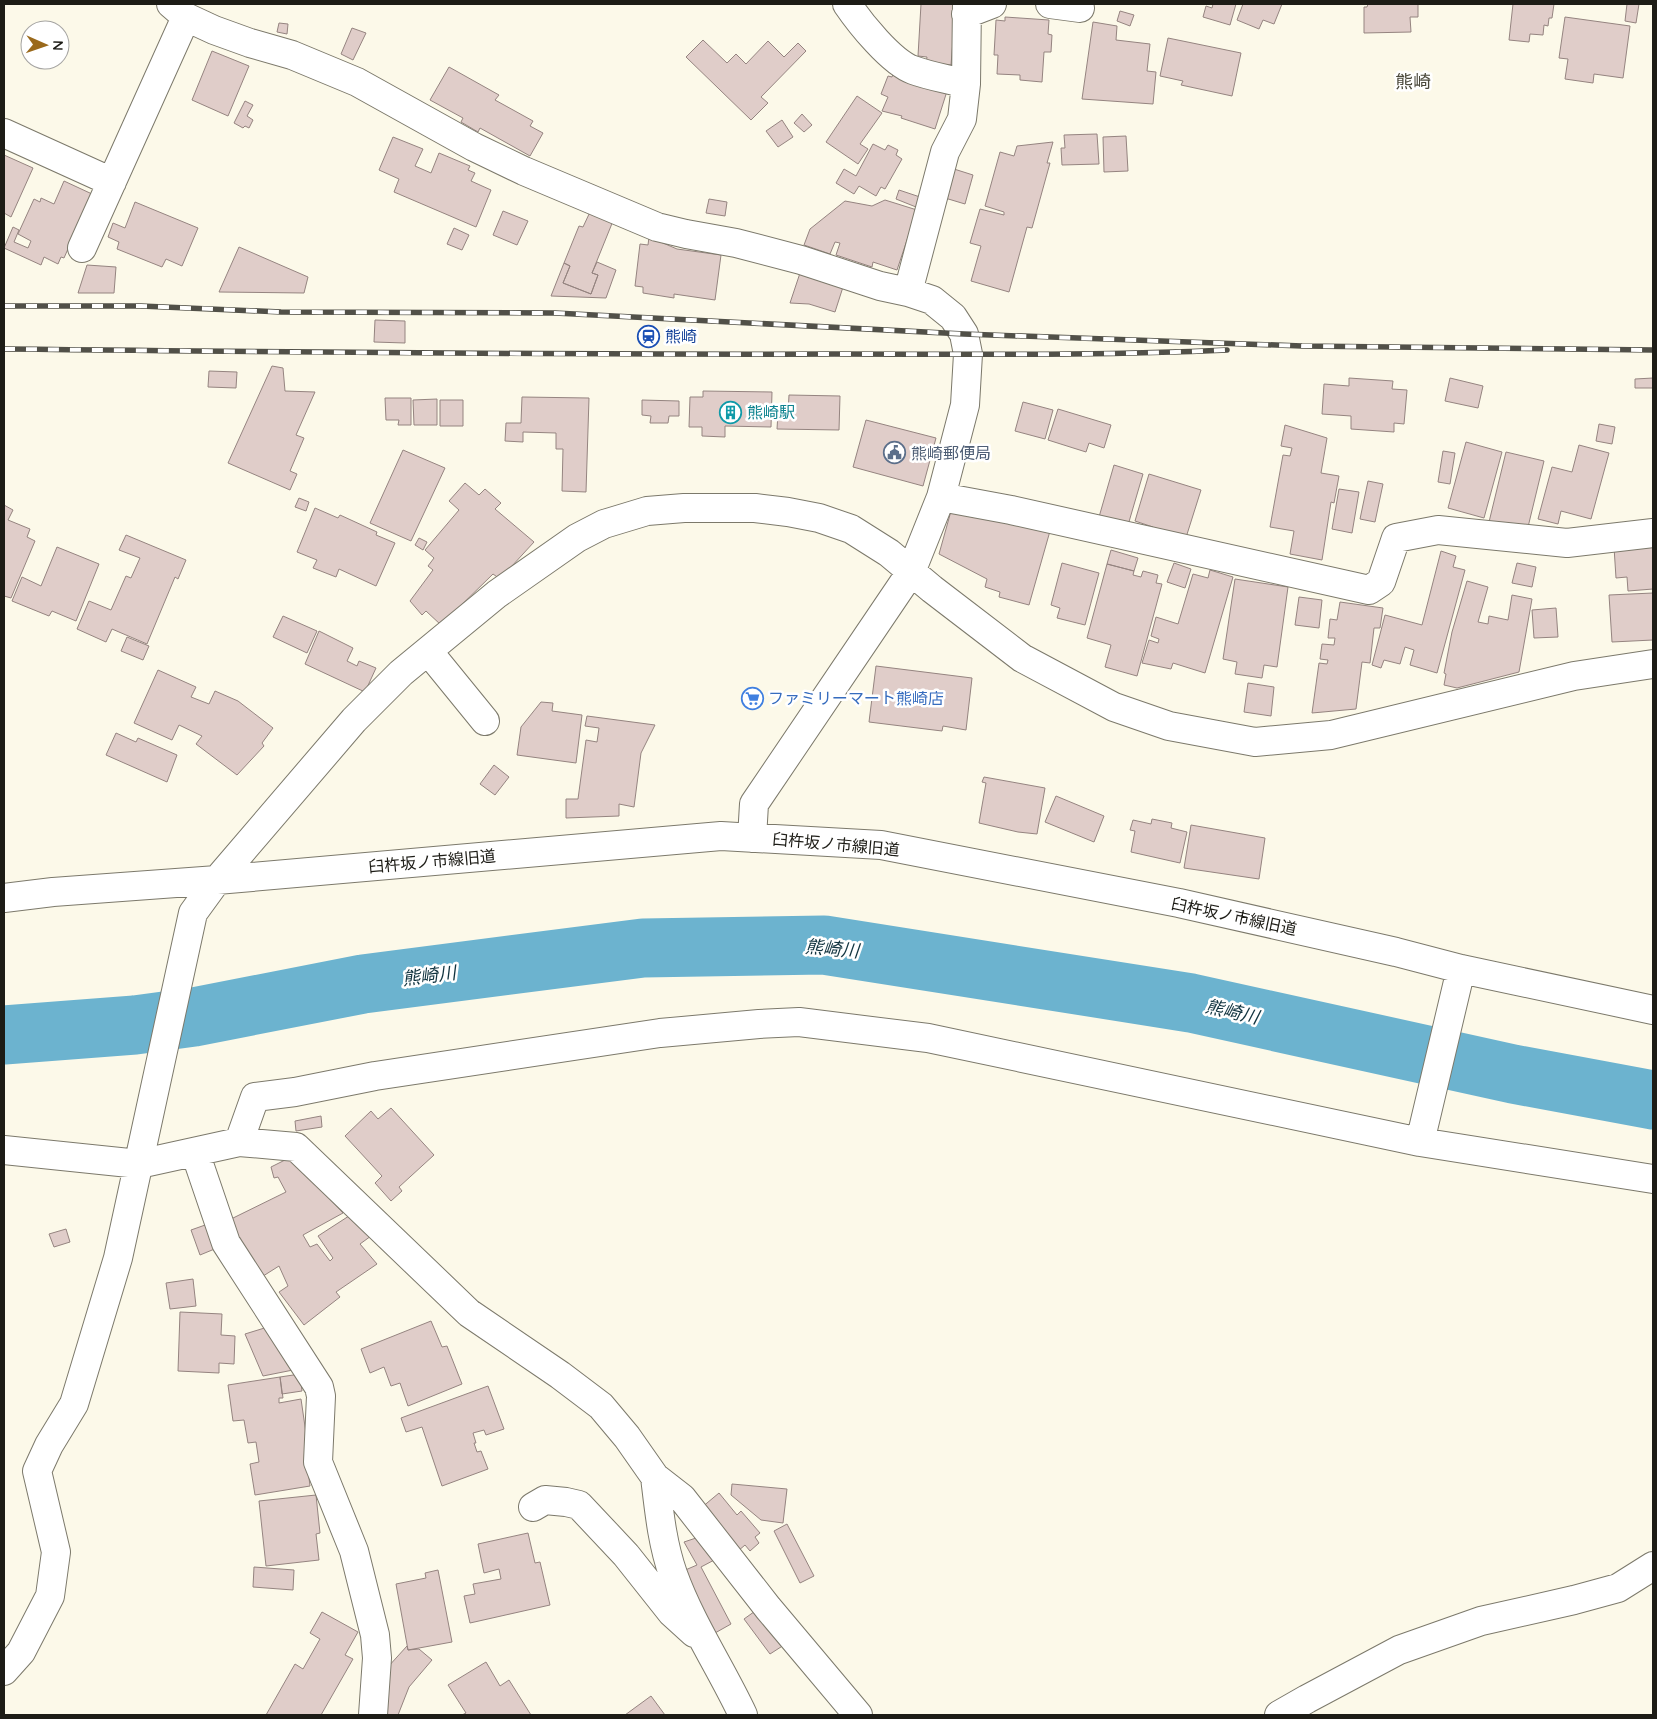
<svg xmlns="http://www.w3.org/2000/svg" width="1657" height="1719" font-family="Quicksand,'Noto Sans JP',sans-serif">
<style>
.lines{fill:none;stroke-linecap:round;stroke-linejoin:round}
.river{stroke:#6cb3cf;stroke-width:59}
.building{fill:#e0cdc9;stroke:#958480}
.minor-casing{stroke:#7c796b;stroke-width:30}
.minor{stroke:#fff;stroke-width:28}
.rail-casing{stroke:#515048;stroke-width:5.5}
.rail{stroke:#fff;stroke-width:4;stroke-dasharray:11;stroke-linecap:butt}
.labels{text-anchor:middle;stroke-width:5;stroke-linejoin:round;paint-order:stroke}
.transit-label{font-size:16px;fill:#164399;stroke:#fff;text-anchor:start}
.culture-label{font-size:16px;fill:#0d838f;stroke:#fff;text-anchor:start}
.service-label{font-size:16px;fill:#4e5e75;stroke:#fff;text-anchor:start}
.shop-label{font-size:16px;fill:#366cbe;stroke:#fff;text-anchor:start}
.street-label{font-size:16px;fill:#1d1c16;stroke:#fff}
.neighbourhood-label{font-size:18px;fill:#4b493c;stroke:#fff}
.water-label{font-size:18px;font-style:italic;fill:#11333f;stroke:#fff}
</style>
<rect width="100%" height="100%" fill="#fcf9e9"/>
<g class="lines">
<path class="river" d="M4,1035L135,1025L194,1017L363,984L643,948L824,945L1191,1003L1513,1074L1653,1100"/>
</g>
<path class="building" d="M921,4H956L951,65L926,64L927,57L918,56Z
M1213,4H1236L1230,25L1203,17L1206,6L1212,8Z
M1243,4H1282L1274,24L1263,20L1259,29L1237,20Z
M1368,4H1418V17H1410L1411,32L1364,33V7H1367Z
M1513,4H1554L1552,18H1549L1548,26L1544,25L1543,35L1530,34L1529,42L1509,40Z
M1627,4H1639L1636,23L1625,21Z
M1120,11L1134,15L1130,26L1117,21Z
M1005,17L1049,20L1048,34L1052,35L1051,52H1044L1042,82L1020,80V75L997,74L998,55H994L996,20L1005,21Z
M1565,17L1630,26L1623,78L1594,74L1593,83L1565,79L1568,59L1559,58Z
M1093,22L1117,26L1116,40L1150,44L1147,71L1156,72L1153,104L1082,99Z
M279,23L288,24L287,34L277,32Z
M352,28L366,33L353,60L341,54Z
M1168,38L1241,53L1232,96L1181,85L1183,81L1160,76Z
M703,40L727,63L736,54L746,64L768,41L784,57L798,43L806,51L761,97L768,103L751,120L686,57Z
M212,51L249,66L228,116L192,100Z
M449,67L499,95L495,100L533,121L530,126L543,133L530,156L480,128L478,132L461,122L463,118L430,100Z
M894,71L948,88L935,129L901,118L902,116L882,111L888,97L881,94L888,76L892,77Z
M857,96L882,113L860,144L868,149L858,164L826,142Z
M245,101L253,105L247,116L253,120L249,128L245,126L243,128L234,123Z
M802,114L812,125L804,132L794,123Z
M782,120L793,137L778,147L766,131Z
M1097,134L1099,164L1062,165L1061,148H1065L1064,135Z
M1126,136L1128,171L1104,172L1103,137Z
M393,137L423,149L415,166L431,173L439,153L470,166L468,170L475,173L471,181L491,190L476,227L394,192L399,179L379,170Z
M1053,142L1047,163H1050L1032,228L1027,227L1009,292L971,281L981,246L970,243L980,209L1004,215V212L985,206L1000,152L1014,156L1017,146Z
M873,144L885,150L888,145L898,150L896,155L902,159L885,189L881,187L876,196L859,186L854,194L836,183L844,169L856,176Z
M4,155L33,168L11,217L4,213Z
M954,169L973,175L965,204L945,198Z
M64,181L92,194L64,258L61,257L58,264L44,257L41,265L4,248L13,227L19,230L14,242L28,248L31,241L18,234L34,199L40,202L41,198L54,204Z
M899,190L920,197L916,207L896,199Z
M709,199L727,202L725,216L706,213Z
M885,200L917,210L897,270L873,262L872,267L836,255L840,243L835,242L830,254L804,245L810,229L845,201L872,206Z
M135,202L198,228L182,266L166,259L162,267L117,249L119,242L108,237L113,223L125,228Z
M503,211L528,221L517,245L493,235Z
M590,212L613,221L592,273L598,275L591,294L563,283L570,266L564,263L579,226L583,227Z
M454,228L469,235L462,250L447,244Z
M649,237L677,249L721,255L715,300L674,294V298L643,293V287L635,286L640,244L648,245Z
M239,247L308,277L304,293L219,292Z
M597,262L616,270L606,298L551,296L564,263L570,266L563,283L591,294L598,275L592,273Z
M87,265L116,267L114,293H78Z
M800,273L843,287L835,312L809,304L790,303Z
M375,320L405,321V343L374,342Z
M272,366L283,368L285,391L315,392L296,435L304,438L290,471L297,474L290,490L228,463Z
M209,371L237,372L236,388L208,387Z
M1349,378L1393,381L1392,389L1407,390L1404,424L1394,423V432L1351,429V416L1322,414L1324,384L1349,386Z
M1450,378L1483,386L1478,408L1445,401Z
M1653,378V388H1635V379Z
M703,391L772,392L771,427L725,426V437L702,436V427H689L690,397H703Z
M789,395L840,396L839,430L777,429L778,413H788Z
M522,397L589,398L586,492L562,491L563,449H556V433L523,432V442L505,441L506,423H521Z
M385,398H411V425H398L399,420H386Z
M437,399V425H414L413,400Z
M440,400H463V426H440Z
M642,400L679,401V416H669L668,423H650L651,416L642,415Z
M1023,402L1053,410L1045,439L1015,431Z
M1058,409L1111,425L1104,448L1089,443L1086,452L1048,440Z
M866,420L936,438L923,486L853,467Z
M1599,424L1615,427L1612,444L1596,441Z
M1285,425L1327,438L1321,473L1339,476L1334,503L1331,502L1322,560L1290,554L1294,531L1270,527L1283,455L1290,456L1292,448L1281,446Z
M1466,442L1502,452L1484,518L1448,508Z
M1579,445L1609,453L1591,519L1561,511L1558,524L1538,519L1552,467L1572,472Z
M403,450L445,468L411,541L370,523Z
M1443,451L1455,453L1450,484L1438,482Z
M1506,452L1544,461L1528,527L1514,524L1513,528L1489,522Z
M1114,465L1143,474L1126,532L1097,524Z
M1149,474L1201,490L1183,547L1150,537L1153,527L1135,521Z
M1368,481L1383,484L1375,522L1360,519Z
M465,483L479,495L485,489L501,503L495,509L534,542L500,579L493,574L441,625L426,611L422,615L410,601L433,570L428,566L434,558L425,550L459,510L449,501Z
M1339,489L1359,492L1352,533L1332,529Z
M299,498L309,502L306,511L295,507Z
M953,504L1050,531L1029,605L999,597L1000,592L985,587L987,579L939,554Z
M4,505L13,510L8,520L30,529L27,537L35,541L11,598L4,596Z
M315,508L338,518L340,515L377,532L376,535L395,543L376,586L339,569L336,577L313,568L317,560L297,552Z
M126,535L186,560L178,579L175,577L147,644L112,629L106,642L77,629L89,601L111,610L126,576L131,578L140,558L119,550Z
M419,538L427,542L423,550L415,545Z
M1653,546V589L1628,591L1627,577L1616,578L1614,547Z
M57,547L99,564L76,621L52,611L49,616L12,601L22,577L41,586Z
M1111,550L1138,558L1134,571L1107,564Z
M1441,551L1456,556L1453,567L1465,570L1437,673L1410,665L1414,650L1405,647L1400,664L1384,660L1381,668L1372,665L1385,615L1422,625Z
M1062,563L1099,573L1085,625L1057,618L1060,608L1051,605Z
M1174,563L1191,569L1185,588L1167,582Z
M1517,563L1536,567L1532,587L1512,583Z
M1107,564L1134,571L1133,575L1141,577L1143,571L1158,575L1156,583L1162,584L1137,676L1105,667L1111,645L1087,638Z
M1210,570L1233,577L1205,673L1173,663L1171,669L1142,663L1149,640L1158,643L1159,639L1151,636L1156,617L1178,624L1193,574L1208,578Z
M1235,579L1288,587L1277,667L1264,665L1262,678L1235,674L1237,662L1223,659Z
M1467,581L1488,587L1478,622L1488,624L1489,616L1508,620L1512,595L1532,599L1519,672L1457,688L1444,685L1446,674L1444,673L1452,632Z
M1653,593V640L1612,642L1609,595Z
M1299,597L1322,600L1319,628L1295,625Z
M1340,602L1383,608L1380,628H1374L1370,663L1362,662L1356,709L1312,713L1319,663L1327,664L1328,660L1320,659L1322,644L1334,645L1335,638H1328L1330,619L1337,620Z
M1556,608L1558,637L1534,638L1532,610Z
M283,616L317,631L307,653L273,637Z
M319,631L353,648L347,661L357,666L359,661L376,668L365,692L305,664Z
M127,637L149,646L143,660L121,651Z
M876,666L972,678L966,730L943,726L942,731L869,722Z
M158,670L196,687L191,697L209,704L215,691L238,701L273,728L262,743L264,746L237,775L196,744L202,736L179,725L172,740L134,723Z
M1248,683L1274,687L1271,716L1244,712Z
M541,702L553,703L552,711L582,715L576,763L517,755L521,727Z
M587,716L655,725L641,753L634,807L619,804V816L566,818V799H578L586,740L597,742L599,728L585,726Z
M116,733L136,742L138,738L177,755L167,782L106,755Z
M494,765L509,777L495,795L480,784Z
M984,777L1045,788L1037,834L1018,832L979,823L986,783L982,782Z
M1056,796L1104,816L1094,842L1045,822Z
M1152,819L1172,823L1171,828L1187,832L1180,863L1131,852L1135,831L1130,830L1133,820L1151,824Z
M1191,825L1265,838L1259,879L1184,868Z
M391,1108L434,1155L399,1187L402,1191L391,1201L375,1183L382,1176L345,1136L371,1111L378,1119Z
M321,1116L322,1127L296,1131L295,1121Z
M291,1157L343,1213L303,1235L310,1247L317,1244L330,1261L333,1258L318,1236L352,1214L371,1236L360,1244L377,1264L336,1292L340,1297L304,1325L279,1292L288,1286L279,1266L260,1278L227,1221L286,1192L278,1177L274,1178L271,1167Z
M208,1224L217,1248L200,1255L191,1230Z
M66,1229L70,1242L54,1247L49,1234Z
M193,1279L196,1306L170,1309L166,1283Z
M180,1312L222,1314L221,1335L235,1336L234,1364L219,1363V1373L178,1371Z
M431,1321L442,1347L447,1346L462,1384L408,1406L400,1383L391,1386L384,1367L370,1373L361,1349Z
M271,1326L298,1369L263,1376L245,1334Z
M300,1374L302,1391L282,1394L280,1377Z
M280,1377L283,1398H279V1403L301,1399L310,1461L307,1462L310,1486L255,1495L250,1464L259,1462L256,1442L248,1443L244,1420L233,1421L228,1385Z
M488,1386L504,1429L486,1435L484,1430L473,1433L476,1443H474L477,1452L481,1451L488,1469L442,1486L422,1427L406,1432L401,1418Z
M732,1484L787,1489L783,1523L761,1520L731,1495Z
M719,1493L737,1515L741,1511L760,1533L755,1537L759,1543L750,1551L745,1545L738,1551L701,1508Z
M316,1495L320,1533L316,1534L319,1560L266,1566L259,1501Z
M787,1524L814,1576L800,1583L774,1531Z
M528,1533L535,1563L540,1562L550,1605L470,1623L464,1596L475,1594L473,1584L501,1579L499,1569L484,1573L478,1544Z
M699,1537L718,1558L701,1567L731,1624L715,1633L683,1571L697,1565L684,1542Z
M254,1567L294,1570L293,1590L253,1587Z
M438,1570L452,1642L408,1650L396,1584L426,1578L425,1573Z
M758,1609L784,1645L770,1654L744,1619Z
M322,1612L358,1632L345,1655L353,1659L321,1715H266L295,1664L303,1669L320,1639L310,1633Z
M407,1646L408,1650L419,1649L432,1660L409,1687L398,1715H381L387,1668Z
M486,1662L500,1686L509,1680L531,1715H462L466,1713L448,1685Z
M651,1696L665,1715H625Z"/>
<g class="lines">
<defs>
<path id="minor" d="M171,4L186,17L214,30L250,43L292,55L357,82L474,147L524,171L657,227L686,234L736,243L801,260L880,286L908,292L932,300L953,317L964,334L968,354L965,405L941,497L911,572L754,804L752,838
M847,4C860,23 891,62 913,70C929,76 948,79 966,84
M1050,4L1080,8
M966,14L992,4
M4,133L112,182
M82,248L186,17
M908,292L945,152L962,119L966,84L967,4
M941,497L1011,510L1369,590L1381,582L1396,538L1438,530L1567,543L1653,533
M428,651L485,721
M4,898L53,892L217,880L721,836L881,845L1179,903L1396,952L1461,969L1653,1010
M239,1142L255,1097L295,1092L375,1076L660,1033L759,1024L799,1022L928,1038L1420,1142L1653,1179
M1420,1142L1461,969
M4,1150L139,1164L239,1142L296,1147L469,1313L560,1375L601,1406L627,1437L655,1477L682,1498L768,1608L858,1715
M195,1152L226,1243L319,1387L321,1396L318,1462L354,1551L375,1635L377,1658L373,1715
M655,1477C659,1510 662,1543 673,1574C691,1624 721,1668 743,1715
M533,1507L545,1500L566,1502L579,1505L626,1555L672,1613L694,1633
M4,1671L21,1652L50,1596L56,1552L37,1471L49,1445L74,1404L118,1258L193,913L217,880L354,720L401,673L497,594L577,538L604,524L647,511L684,508H755L788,512L819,518L851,529L889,553L932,589L1022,658L1114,707L1169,726L1255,742L1331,735L1574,676L1653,664
M1279,1715L1307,1699L1399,1650L1481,1621L1574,1600L1618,1588L1653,1566"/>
</defs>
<use href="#minor" class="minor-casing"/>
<use href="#minor" class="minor"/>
<defs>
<path id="rail" d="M4,306H141L281,312L555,313L964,334L1302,346L1653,350
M4,349C280,352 557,355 834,354C965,354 1096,356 1227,350"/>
</defs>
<use href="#rail" class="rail-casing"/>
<use href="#rail" class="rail"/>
</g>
<defs>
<symbol id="station-ring" viewBox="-11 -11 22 22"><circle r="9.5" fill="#fff" stroke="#1a4fb4" stroke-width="1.5"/><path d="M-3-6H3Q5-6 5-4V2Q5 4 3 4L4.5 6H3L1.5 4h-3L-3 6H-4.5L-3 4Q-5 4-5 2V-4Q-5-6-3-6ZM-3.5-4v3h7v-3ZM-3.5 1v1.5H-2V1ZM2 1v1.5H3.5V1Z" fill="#1a4fb4"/></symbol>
<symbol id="building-ring" viewBox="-11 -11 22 22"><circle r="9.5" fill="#fff" stroke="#0f9aa8" stroke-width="1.5"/><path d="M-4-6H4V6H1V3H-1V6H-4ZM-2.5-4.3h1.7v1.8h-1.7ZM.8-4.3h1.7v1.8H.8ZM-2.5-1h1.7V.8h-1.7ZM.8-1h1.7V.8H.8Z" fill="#0f9aa8"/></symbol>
<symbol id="civic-ring" viewBox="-11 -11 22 22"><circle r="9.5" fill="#fff" stroke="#5c6f8a" stroke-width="1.5"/><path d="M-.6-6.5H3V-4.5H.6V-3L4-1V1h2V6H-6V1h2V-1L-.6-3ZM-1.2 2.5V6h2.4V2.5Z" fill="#5c6f8a"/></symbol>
<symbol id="supermarket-ring" viewBox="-11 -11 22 22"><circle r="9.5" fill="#fff" stroke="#3f7fe0" stroke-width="1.5"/><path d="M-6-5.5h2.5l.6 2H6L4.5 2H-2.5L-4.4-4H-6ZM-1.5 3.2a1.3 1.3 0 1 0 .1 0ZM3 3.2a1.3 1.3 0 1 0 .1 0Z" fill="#3f7fe0"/></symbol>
</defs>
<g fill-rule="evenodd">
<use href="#station-ring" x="636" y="324" width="25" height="25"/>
<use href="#building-ring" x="718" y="400" width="25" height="25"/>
<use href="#civic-ring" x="882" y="440" width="25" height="25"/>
<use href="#supermarket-ring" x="740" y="686" width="25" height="25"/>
</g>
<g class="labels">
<g class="transit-label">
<text x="665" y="342">熊崎</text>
</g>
<g class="culture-label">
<text x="747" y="418">熊崎駅</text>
</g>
<g class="service-label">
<text x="911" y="459">熊崎郵便局</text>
</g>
<g class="shop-label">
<text x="768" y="704">ファミリーマート熊崎店</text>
</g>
<g class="street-label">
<text transform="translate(836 844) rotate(5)" y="6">臼杵坂ノ市線旧道</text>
<text transform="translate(432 861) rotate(-5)" y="6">臼杵坂ノ市線旧道</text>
<text transform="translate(1234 916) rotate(12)" y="6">臼杵坂ノ市線旧道</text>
</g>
<g class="neighbourhood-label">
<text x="1413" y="88">熊崎</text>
</g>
<g class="water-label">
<text transform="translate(832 949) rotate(5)" y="6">熊崎川</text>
<text transform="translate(429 976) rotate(-7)" y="6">熊崎川</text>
<text transform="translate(1232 1012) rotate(13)" y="6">熊崎川</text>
</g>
</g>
<rect width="1657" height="1719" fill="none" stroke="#1d1c16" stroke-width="10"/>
<g transform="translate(45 45) rotate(92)"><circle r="24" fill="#ffffff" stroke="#a5a4a2"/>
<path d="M0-4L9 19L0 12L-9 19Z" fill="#9a691b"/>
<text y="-8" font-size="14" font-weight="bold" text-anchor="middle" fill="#1d1c16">N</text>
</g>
</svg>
